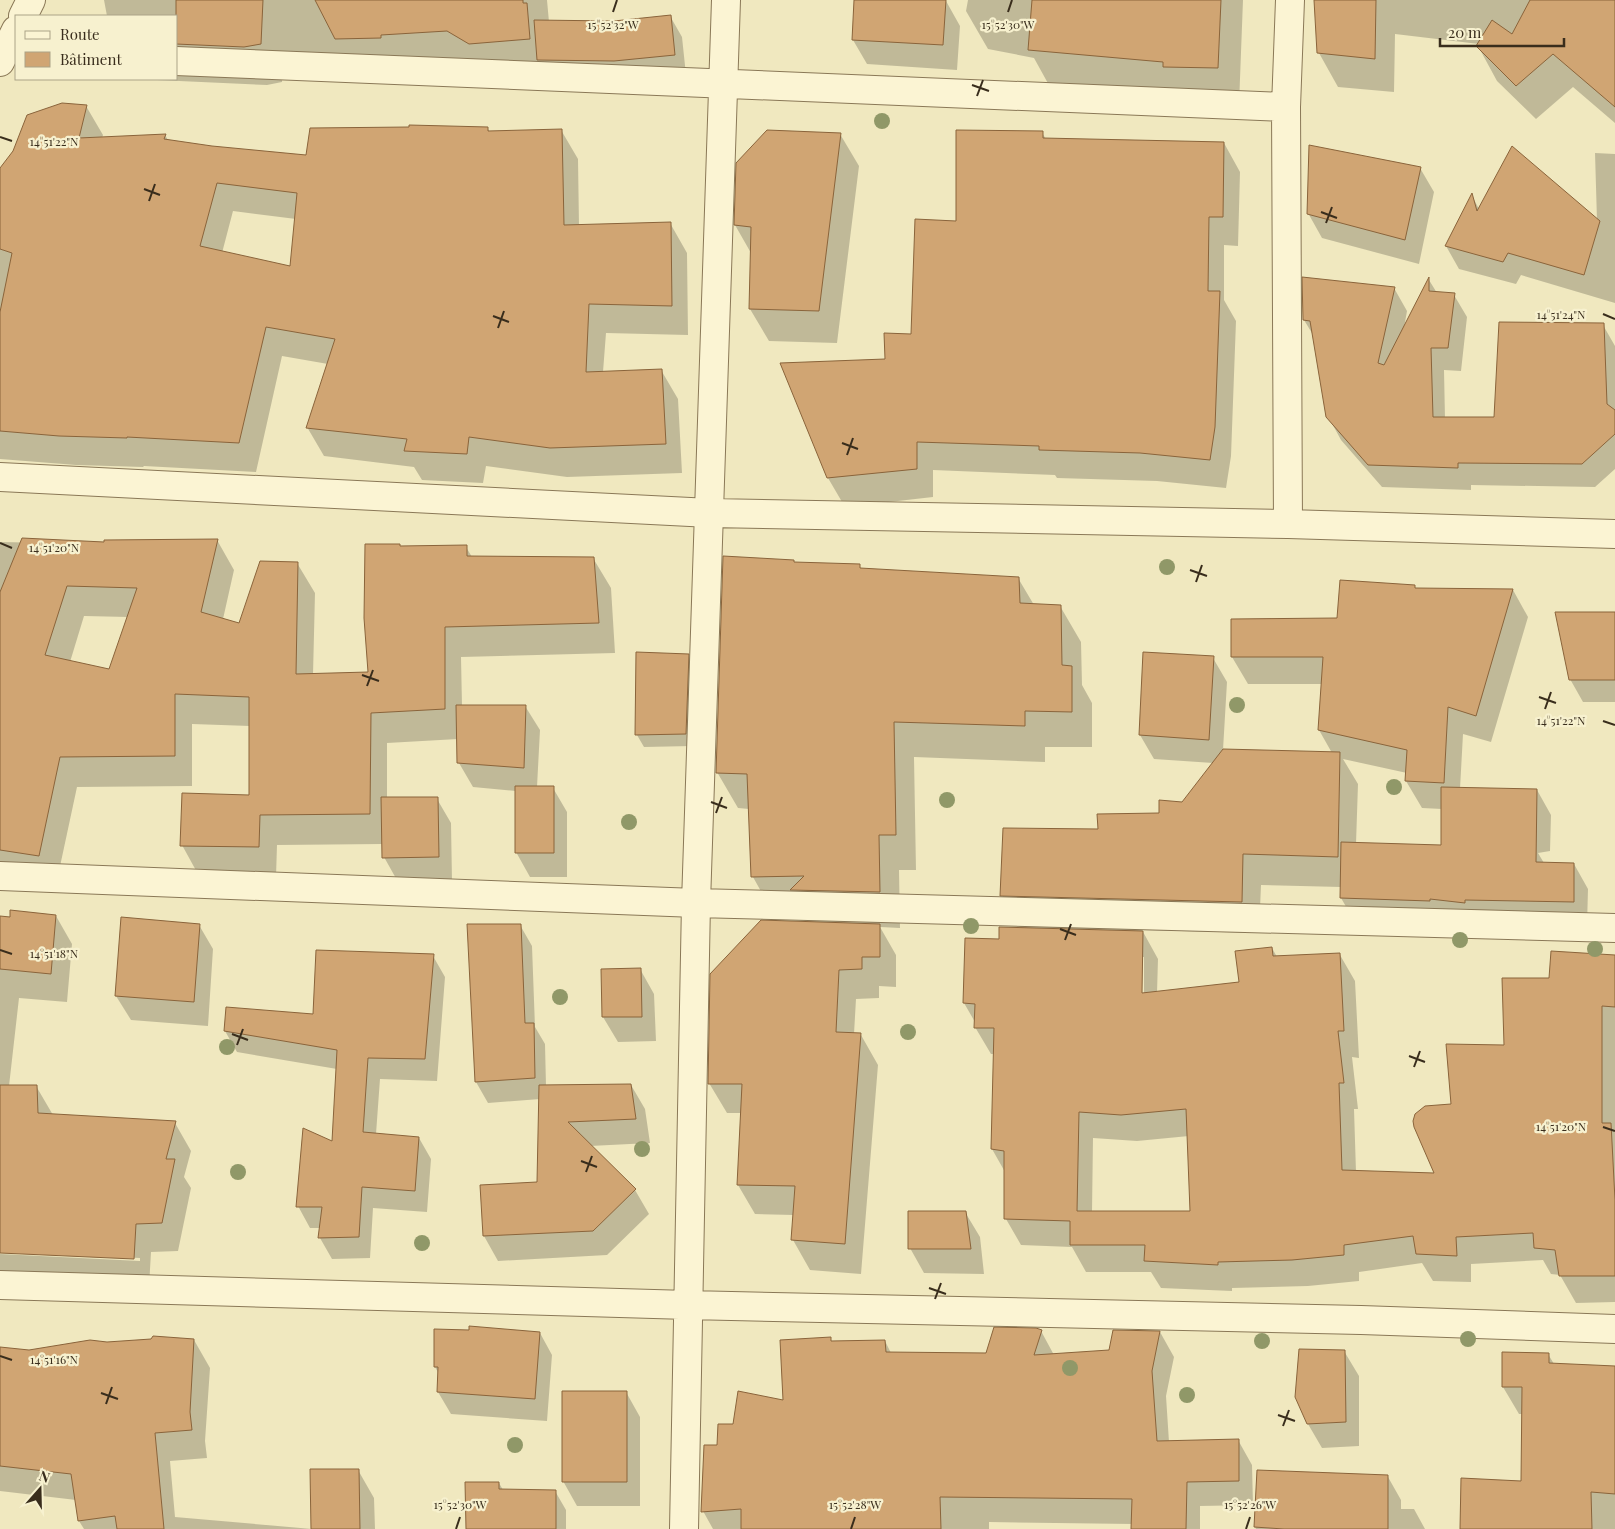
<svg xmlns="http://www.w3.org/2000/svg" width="1615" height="1529" font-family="'Playfair Display',serif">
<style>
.shadow{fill:#0003;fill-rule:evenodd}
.building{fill:#d0a573;stroke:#8a643b;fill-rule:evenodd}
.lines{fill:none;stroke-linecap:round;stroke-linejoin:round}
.minor-casing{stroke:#8a7857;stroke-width:30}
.minor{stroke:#fbf4d3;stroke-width:28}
.tree{fill:#909868}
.ticks{fill:none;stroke:#392d1c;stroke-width:2}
.ticks-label{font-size:12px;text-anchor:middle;fill:#392d1c;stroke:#f7f1cf;stroke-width:4.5;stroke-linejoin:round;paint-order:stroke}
</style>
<rect width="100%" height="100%" fill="#f0e8bf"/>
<path class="shadow" d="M104,0H547L549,22H614L670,16L682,37L686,75L283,63L282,82L267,85L157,80L156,79H176V16H107Z
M855,0L946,1L960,26L957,70L867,64L853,40Z
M968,0H1243L1239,105L1050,87L1034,58L988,49L966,11Z
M1315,0H1615V123L1573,87L1536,119L1497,81L1478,46L1479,44L1395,34L1394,92L1338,87L1319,53Z
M86,106L103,135L102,138L165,135L168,140L212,148L307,157L487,128L490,132L561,130L578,159L579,226L670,223L687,253L688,335L606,333L603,372L661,370L678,399L682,473L567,477L486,466L483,483L422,480L414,467L324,456L307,427L328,364L282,356L256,472L144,466L143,467L76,465L0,459V170ZM233,211L296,219L291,268L222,253Z
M1042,133L1046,139L1224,143L1240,172L1238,246L1224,245V300L1236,321L1231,456L1226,488L1157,481L1057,478L1055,475L933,470V497L845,507L828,478L886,360L912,335L957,222Z
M840,134L859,166L837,343L769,341L750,309L751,253L735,225Z
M1595,153L1615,154V303L1521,275L1516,284L1459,269L1446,246L1472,196L1479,209L1597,221Z
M1420,168L1434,192L1419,264L1322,238L1308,213Z
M1429,280L1437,293L1454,295L1467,317L1461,371L1444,370L1445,419H1495L1603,325L1615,346V469L1595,487L1471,485V490L1382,487L1341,440L1328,416L1315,338L1304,320L1394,288L1407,311L1404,328Z
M217,540L234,570L223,619L240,624L297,563L315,593L313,675L369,674L400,547H466L472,557L593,558L611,588L615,653L461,657L462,706H525L540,730L537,787L553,788L567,812V877H530L516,852V791L473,787L459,763L458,739L387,743V799H437L451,823L452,881L398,882L384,857L383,844L277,845L276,877L199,876L182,845L250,796V726L192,724V786L77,787L56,885L0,878V542L105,544ZM84,616L128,617L110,671L70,662Z
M795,563L859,565L861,569L1018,578L1034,605L1060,606L1081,642L1082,685L1092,703V747H1045V762L914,757L916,870H899L900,928L880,927L896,955V987L879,986V998L856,999L854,1034L861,1035L878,1065L861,1274L810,1270L793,1240L794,1215L755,1214L738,1185L742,1113H727L709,1083L810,923L804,912L773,913L753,877L749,809L738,808L717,772Z
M1414,586L1416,590H1513L1528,617L1491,742L1463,734L1460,789L1537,790L1551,815L1550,851L1538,853L1544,863L1574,864L1588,889L1587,926L1355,922L1341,898V887L1261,885L1259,933L1142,930L1158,959L1157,993L1240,984L1272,948L1277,957L1340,955L1355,981L1359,1058L1352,1057L1358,1109H1354L1356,1172L1436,1174L1453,1105L1505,1046L1550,979L1615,967V1302L1576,1303L1560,1275L1551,1274L1543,1260L1471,1264V1282L1433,1281L1422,1263L1359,1272V1281L1308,1286L1232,1288V1291L1161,1288L1151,1272H1086L1072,1247L1021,1245L1006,1219L1005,1172L992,1149L995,1054H991L975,1027V1022L964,1003L1000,941L1021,929L1002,895L1099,830L1161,814L1182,803L1213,763L1154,759L1140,735L1213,658L1227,682L1223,750L1332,753L1319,730L1323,684H1248L1232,657L1339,619ZM1343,759L1407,773L1406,781L1422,808L1442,809V846L1356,844L1358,784ZM1142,957H1144V1000H1141ZM1189,1136L1191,1212H1092L1093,1138L1137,1141Z
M1615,613V702H1583L1570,679Z
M688,655L695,667L692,746L644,747L637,735Z
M56,916L72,944L67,1002L19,998L9,1086H36L53,1115L175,1123L191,1151L184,1177L191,1188L178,1251L151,1252L149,1287L0,1280V1254L140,1261V1258L0,1252V917Z
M199,925L213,949L208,1026L131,1020L116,996Z
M468,925H520L532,946L535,1027L545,1044L546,1086L631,1085L645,1109L650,1143L590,1146L635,1190L649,1214L607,1255L498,1261L484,1236L481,1186L538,1183L540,1099L488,1103L476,1082Z
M433,956L445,977L437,1081L380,1079L376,1134L419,1138L431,1159L427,1212L373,1208L370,1258L332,1259L320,1238L321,1228H310L298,1206L333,1143L337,1069L237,1052L225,1031L314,1015Z
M640,969L654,994L656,1041L618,1042L603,1017V970Z
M965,1212L980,1237L984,1274L924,1273L910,1248Z
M1041,1331L1054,1355L1110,1351L1160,1332L1174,1357L1166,1396L1169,1442L1238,1440L1252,1465L1253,1505L1200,1506V1529H1132L1133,1524L989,1522V1529H713L703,1511L719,1447L734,1426L784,1401L830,1339L832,1342L885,1341L891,1353L987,1355Z
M540,1333L552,1355L547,1421L451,1414L438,1392L439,1374L435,1367Z
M194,1340L210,1368L205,1441L207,1458L170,1461L175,1517L312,1529L358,1470L374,1498L375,1529H84L79,1521L76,1500L0,1491V1348L29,1352L107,1343Z
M1344,1351L1359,1376V1446L1322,1448L1308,1424Z
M1548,1354L1554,1364L1615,1368V1529H1479L1523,1482V1414H1519L1503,1387Z
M626,1392L640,1417V1506H577L563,1481Z
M1388,1477L1401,1500V1509H1414L1425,1529H1256L1255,1527Z
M499,1483L503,1490L555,1491L566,1510V1529H468Z"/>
<path class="building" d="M176,0H263L261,44L244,47L176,44Z
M315,0H523V3H527L530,39L469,44L447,31L381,35V38L335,39Z
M854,0H946L943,45L852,40Z
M1032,0H1221L1218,68L1163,67V62L1028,50Z
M1314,0H1376L1375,59L1317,53Z
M1530,0H1615V107L1553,54L1516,86L1476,46L1492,20L1512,34Z
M671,15L675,55L614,61L537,60L534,20L614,21Z
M62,103L87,105L79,138L166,134L164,139L212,146L306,155L310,128L409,127V125L488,127V131L562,129L564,225L671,222L672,306L589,304L586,372L662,369L666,444L550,448L469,437L467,454L404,451L407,439L306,428L335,339L266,327L239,443L127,437V438L59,436L0,431V312L12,253L0,249V168L13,151L27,115ZM217,183L297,193L290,266L200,246Z
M767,130L841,133L819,311L749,309L751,227L734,225L736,163Z
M956,130L1043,131V138L1224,142L1223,217H1209L1208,291H1220L1215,427L1210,460L1140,453L1039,450V446L917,442V469L827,478L780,363L885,359L884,333L911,334L915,219L956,221Z
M1309,145L1421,167L1405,240L1307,214Z
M1512,146L1600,221L1584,275L1508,253L1503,262L1445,246L1472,193L1477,211Z
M1302,277L1395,287L1378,363L1384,365L1429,277V291L1455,293L1448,348H1431L1433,417H1494L1499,322L1604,323L1607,404L1615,410V434L1582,464L1458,463V468L1368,465L1326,417L1310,321L1303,320Z
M22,538L104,542V540L218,539L201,612L239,623L260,561L298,562L296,674L368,672L364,618L365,544H400V546L467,545V556L594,557L599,623L445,627V709L371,713L370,814L260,815L259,847L180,846L182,793L249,795V697L175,694V756L60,757L39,856L0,850V592ZM67,586L137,588L109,669L45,655Z
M723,556L794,560V562L860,564V568L1019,577L1020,603L1061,605L1062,665L1072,666V712L1025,711V726L894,722L896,835H879L880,892L790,890L804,876L751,877L747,774L716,773Z
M1340,580L1415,585V588L1513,589L1476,716L1448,707L1444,783L1405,781L1407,750L1318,730L1323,657H1231V619L1337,618Z
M1555,612H1615V680H1569Z
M636,652L689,654L686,734L635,735Z
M1143,652L1214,656L1209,740L1139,735Z
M456,705H526L524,768L457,763Z
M1223,749L1340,752L1338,857L1243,854L1242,902L1000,896L1003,828L1098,829L1097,814L1159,813V800L1182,802Z
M515,786H554V853H515Z
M1441,787L1537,789L1536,862L1574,863V902L1465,900V903L1430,899V901L1340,898L1341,842L1441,845Z
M381,797H438L439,857L382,858Z
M10,910L56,915L51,974L0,969V916L10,917Z
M121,917L200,924L194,1002L115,996Z
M761,920L880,924V957H862V969L839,970L836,1032L861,1033L845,1244L791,1240L795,1186L737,1185L742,1084H708L710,974Z
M467,924H521L525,1023H534L535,1078L475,1082Z
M999,927L1143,931L1142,993L1239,982L1235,951L1272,947L1273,956L1340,953L1344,1031H1338L1344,1083H1339L1342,1170L1434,1173L1414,1127L1413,1121L1415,1114L1425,1106L1451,1104L1446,1044L1504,1045L1502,978H1549L1551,951L1615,955V1007L1602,1006V1123H1611L1615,1200V1276H1559L1555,1250L1534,1248L1533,1233L1456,1237L1457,1256L1416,1254L1413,1236L1344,1245V1255L1292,1260L1218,1262V1265L1144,1261L1145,1245H1070V1221L1004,1219V1151L991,1149L994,1028H974L975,1004L963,1003L965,938L999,939ZM1186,1109L1190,1211H1077L1079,1112L1121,1115Z
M316,950L434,954L425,1059L368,1058L363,1132L419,1137L415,1191L362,1187L359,1237L318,1238L322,1207H296L303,1128L332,1141L337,1050L224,1031L226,1007L313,1014Z
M641,968L642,1017H602L601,969Z
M631,1084L636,1119L568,1122L636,1189L593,1231L483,1236L480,1185L537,1182L539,1085Z
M0,1085H37L38,1113L176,1121L166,1159H175L162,1223L136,1224L134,1259L0,1253Z
M908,1211H966L971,1249H908Z
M469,1326L540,1332L535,1399L437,1392L438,1367H434V1329L469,1330Z
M994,1327L1036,1328L1042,1330L1034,1355L1109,1350L1113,1330L1160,1331L1152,1371L1157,1441L1239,1439V1481L1187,1482L1186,1529H1131L1132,1499L940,1497L941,1529H741V1509L701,1512L704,1445H717L718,1424H733L738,1391L783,1400L780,1340L831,1337V1341L885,1340L886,1352L986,1353Z
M153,1336L194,1339L190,1412L192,1430L155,1433L164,1529H117L115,1516L78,1521L71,1474L0,1466V1347L29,1350L90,1340L107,1342L151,1339Z
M1299,1349L1345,1350L1346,1422L1307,1424L1295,1397Z
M1502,1352L1549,1353V1363L1615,1366V1494L1591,1492L1592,1529H1460L1461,1478L1521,1481L1522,1387H1502Z
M562,1391H627V1482H562Z
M310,1469H359L360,1529H311Z
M1257,1470L1388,1475V1529H1284L1254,1527Z
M465,1482H499V1489L556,1490V1529H466Z"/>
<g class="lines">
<defs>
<path id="minor" d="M23,16L31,0
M176,61L1286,107
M0,62L16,30
M0,477L710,513L1288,524L1615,534
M1288,524L1286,107L1290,0
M0,876L696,903L1615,928
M0,1285L688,1305L1361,1320L1615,1329
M684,1529L696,903L726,0"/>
</defs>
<use href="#minor" class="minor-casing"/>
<use href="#minor" class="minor"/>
</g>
<g class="tree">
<circle cx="882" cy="121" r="8"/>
<circle cx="1167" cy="567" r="8"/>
<circle cx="1237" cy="705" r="8"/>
<circle cx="1394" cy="787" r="8"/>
<circle cx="947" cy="800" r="8"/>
<circle cx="629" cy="822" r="8"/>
<circle cx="971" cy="926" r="8"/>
<circle cx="1460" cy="940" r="8"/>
<circle cx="1595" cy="949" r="8"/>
<circle cx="560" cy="997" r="8"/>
<circle cx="908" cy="1032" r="8"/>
<circle cx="227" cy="1047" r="8"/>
<circle cx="642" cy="1149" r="8"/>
<circle cx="238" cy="1172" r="8"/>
<circle cx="422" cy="1243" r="8"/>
<circle cx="1468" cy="1339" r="8"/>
<circle cx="1262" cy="1341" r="8"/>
<circle cx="1070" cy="1368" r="8"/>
<circle cx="1187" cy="1395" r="8"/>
<circle cx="515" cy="1445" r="8"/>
</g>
<path class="ticks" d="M613,12L617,0M1008,12L1012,0M972,85L989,91M977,96L983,80M0,137L12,141M144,189L160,195M149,201L155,184M1321,212L1337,218M1326,223L1332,207M1603,314L1615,319M493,316L509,322M498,328L504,311M842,443L858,449M847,455L853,438M0,543L12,548M1190,570L1207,576M1196,582L1202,565M362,675L379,681M367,686L373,670M1539,697L1556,703M1545,709L1551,692M1603,721L1615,725M711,802L727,808M716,813L722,797M1060,929L1076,935M1065,940L1071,924M0,950L12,954M232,1034L248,1040M237,1045L243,1029M1409,1056L1425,1062M1414,1067L1420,1051M1603,1127L1615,1131M581,1161L597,1167M586,1172L592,1156M929,1288L946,1294M935,1299L941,1283M0,1356L12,1360M101,1393L118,1399M106,1404L112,1387M1278,1415L1295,1421M1283,1426L1289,1410M456,1529L460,1517M851,1529L855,1517M1246,1529L1250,1517"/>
<g class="ticks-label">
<text x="613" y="29">15°52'32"W</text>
<text x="1008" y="29">15°52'30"W</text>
<text x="54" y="146">14°51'22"N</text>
<text x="1561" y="319">14°51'24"N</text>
<text x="54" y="552">14°51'20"N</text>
<text x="1561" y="725">14°51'22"N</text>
<text x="54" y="958">14°51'18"N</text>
<text x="1561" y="1131">14°51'20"N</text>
<text x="54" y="1364">14°51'16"N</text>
<text x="460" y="1509">15°52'30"W</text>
<text x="855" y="1509">15°52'28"W</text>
<text x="1250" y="1509">15°52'26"W</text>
</g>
<rect x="15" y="15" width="162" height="65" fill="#f7f1cf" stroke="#aba387"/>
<rect x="25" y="31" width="25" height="8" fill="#fbf4d3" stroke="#aba387"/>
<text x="60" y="40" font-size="15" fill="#392d1c">Route</text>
<rect x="25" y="52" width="25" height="15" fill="#d0a573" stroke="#aba387"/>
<text x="60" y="65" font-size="15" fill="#392d1c">Bâtiment</text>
<g transform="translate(40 1489) rotate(20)" stroke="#f7f1cf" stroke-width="4" paint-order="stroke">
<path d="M0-4L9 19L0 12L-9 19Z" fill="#392d1c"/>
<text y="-8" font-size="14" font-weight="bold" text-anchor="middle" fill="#392d1c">N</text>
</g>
<path d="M1440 38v8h124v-8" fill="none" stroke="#392d1c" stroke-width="2.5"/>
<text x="1448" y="38" font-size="15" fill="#392d1c" stroke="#f7f1cf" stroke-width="4" paint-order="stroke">20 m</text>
</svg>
